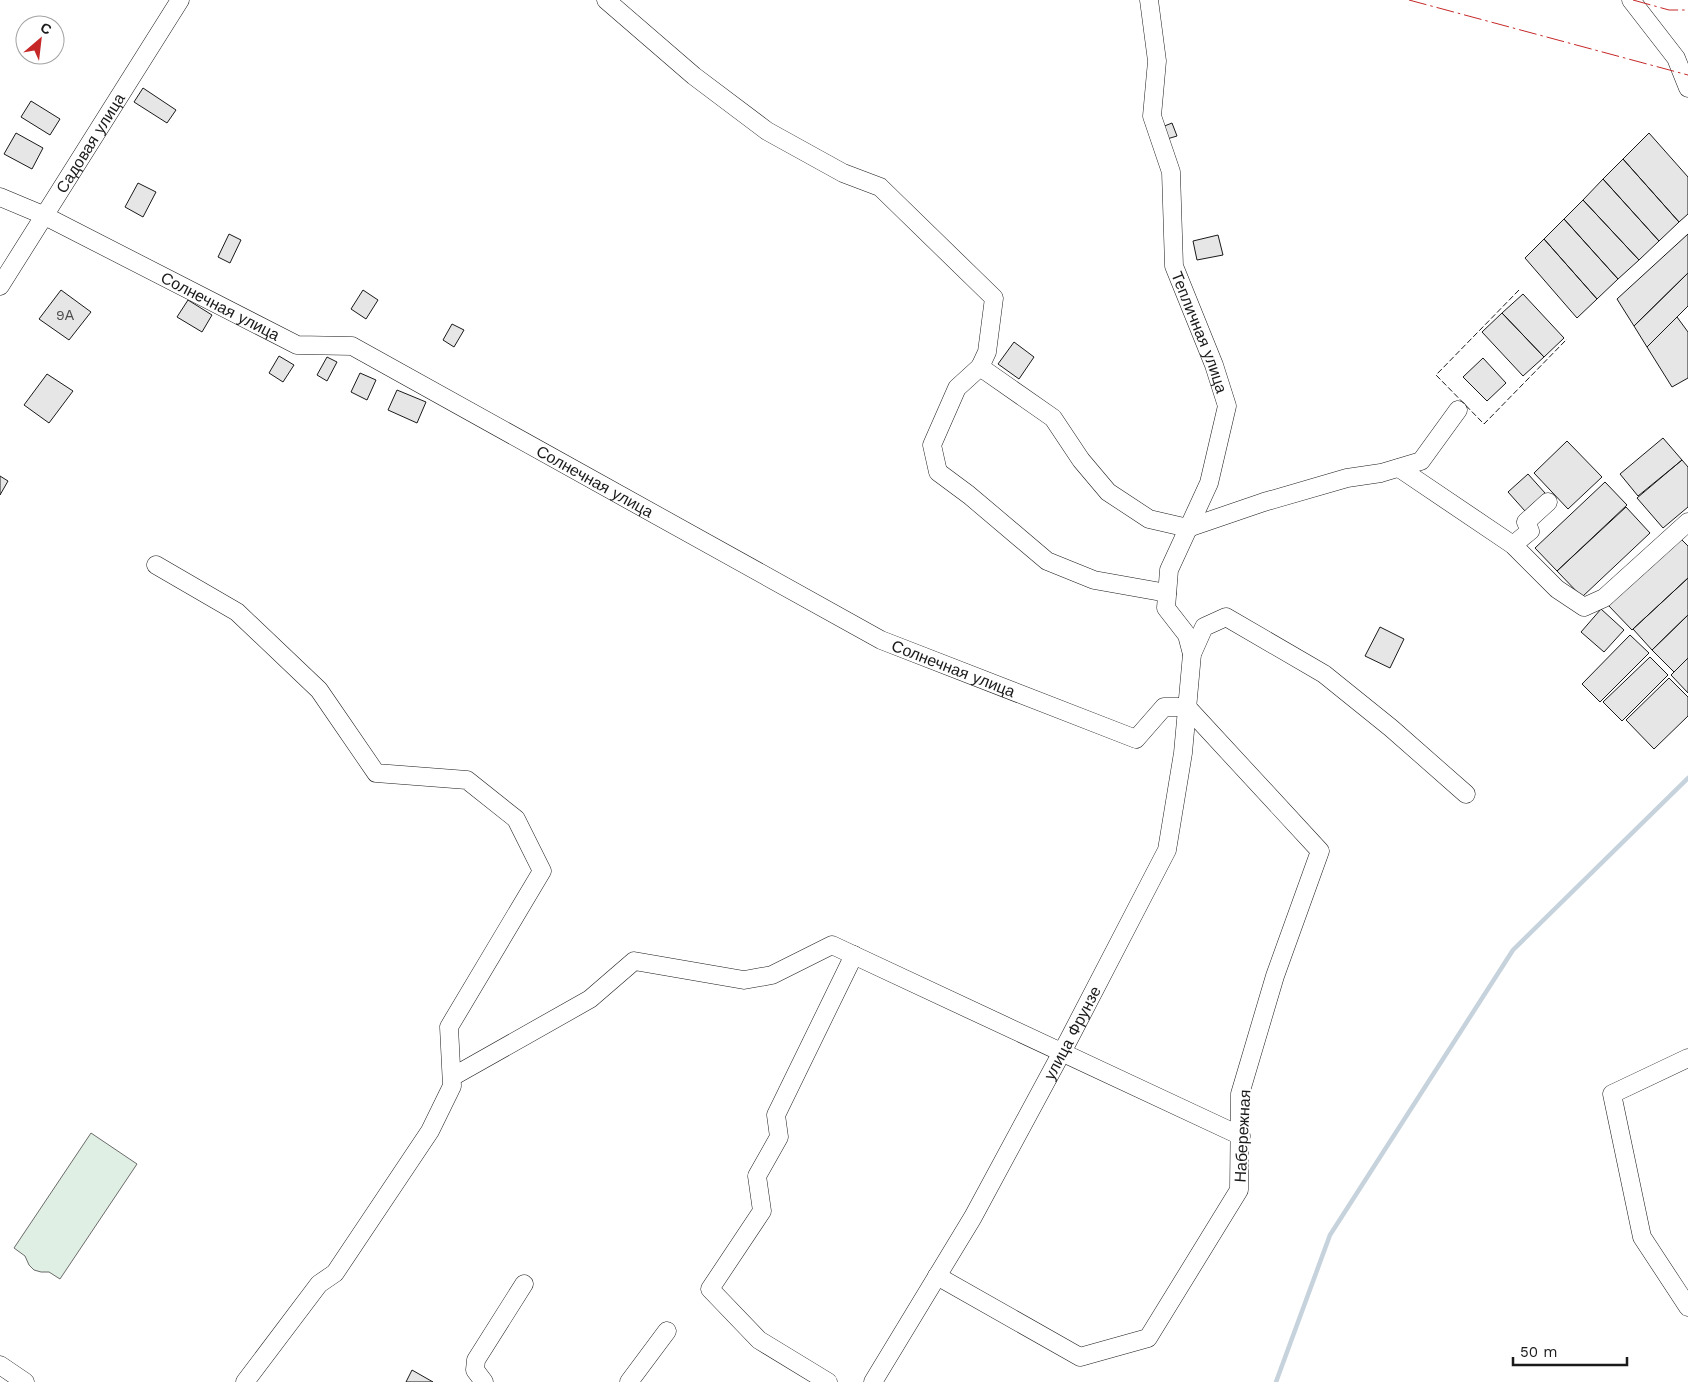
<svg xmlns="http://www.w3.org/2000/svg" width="1688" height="1382" font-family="'Work Sans',sans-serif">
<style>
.green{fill:#e0efe3;stroke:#6a6a6a}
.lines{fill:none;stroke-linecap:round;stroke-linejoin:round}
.stream{stroke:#c6d2dc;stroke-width:4.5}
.building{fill:#e6e6e6;stroke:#1a1a1a}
.minor-casing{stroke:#1a1a1a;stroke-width:19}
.minor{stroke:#fff;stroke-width:18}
.fence{stroke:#1a1a1a;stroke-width:1;stroke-dasharray:6 2.5;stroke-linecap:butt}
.power{stroke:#c62828;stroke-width:1;stroke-dasharray:18 4 2.5 4;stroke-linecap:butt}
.labels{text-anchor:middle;stroke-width:4;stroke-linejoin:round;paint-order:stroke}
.number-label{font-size:14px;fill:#4d4d4d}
.street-label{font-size:16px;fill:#1a1a1a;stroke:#fff}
</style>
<rect width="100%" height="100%" fill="#fff"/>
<path class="green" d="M91,1133L137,1164L60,1279L49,1272H41L34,1270L29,1265L25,1256L14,1248Z"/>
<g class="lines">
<path class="stream" d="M1276,1382L1330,1235L1513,950L1688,778"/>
</g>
<path class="building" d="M143,88L176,110L167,123L134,102Z
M31,101L60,119L50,135L21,117Z
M1172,123L1177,136L1167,139L1162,127Z
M16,133L43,148L32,169L4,154Z
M1649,133L1688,177V214L1679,222L1623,159Z
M1623,159L1679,222L1659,241L1603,179Z
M1603,179L1659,241L1639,260L1583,200Z
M138,183L156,192L143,217L125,207Z
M1583,200L1639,260L1618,279L1564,219Z
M1564,219L1618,279L1597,299L1544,239Z
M229,234L241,240L230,263L218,257Z
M1688,234V273L1634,326L1617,299Z
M1218,235L1223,255L1197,260L1193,241Z
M1544,239L1597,299L1577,318L1525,258Z
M1688,273V306L1647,347L1634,326Z
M61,290L91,312L69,340L39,319Z
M363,290L378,300L366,319L351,309Z
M1523,294L1564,338L1544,357L1502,313Z
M188,300L212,315L202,332L177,317Z
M1502,313L1544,357L1523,376L1482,332Z
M1677,317L1688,332V378L1672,387L1647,347Z
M452,324L464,330L454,347L443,340Z
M1014,342L1034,357L1019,379L998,364Z
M279,356L294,365L283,382L269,373Z
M327,357L337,362L327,381L317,375Z
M1483,358L1506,383L1487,401L1463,377Z
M360,373L376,380L367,400L351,392Z
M47,374L73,391L49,423L24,405Z
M397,390L426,402L417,423L388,410Z
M1663,438L1682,460L1638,496L1620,474Z
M1567,441L1602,477L1568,509L1534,473Z
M1682,460L1688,467V507L1663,528L1637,498Z
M1528,474L1545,493L1525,511L1508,492Z
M0,476L8,481L0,495Z
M1605,482L1627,505L1557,571L1535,548Z
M1626,507L1650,533L1582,597L1557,571Z
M1680,538L1688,546V578L1632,630L1608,605Z
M1688,578V615L1652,650L1633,629Z
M1601,609L1624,630L1604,652L1581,632Z
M1688,615V658L1674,672L1652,650Z
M1380,627L1404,639L1390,668L1365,656Z
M1630,635L1649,653L1600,702L1582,684Z
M1650,657L1668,675L1622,721L1603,702Z
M1688,658V693L1671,675Z
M1669,678L1688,697V716L1654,749L1626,720Z
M412,1370L433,1382H406Z"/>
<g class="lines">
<defs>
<g id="minor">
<path d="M606,0L694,76L767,131L843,173L880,187L994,298L987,352L980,367"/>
<path id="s1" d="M1149,0L1157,61L1152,116L1171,172L1174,266L1214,365L1227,406L1209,483L1169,570L1166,608L1187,635L1192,654"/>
<path d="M1631,0L1676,58L1688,88"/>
<path id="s2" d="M0,197L43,215L297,345L352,346L881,640L1136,739L1164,707H1187L1320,851L1275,976L1240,1094L1239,1190L1148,1338L1080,1357L937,1276"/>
<path id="s3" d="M0,286L180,0"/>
<path d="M1399,468L1513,545L1557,589L1584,607L1604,598L1688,522"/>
<path d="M1513,545L1530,531L1526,522L1548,502"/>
<path d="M156,565L237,612L319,690L376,773L467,780L516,819L542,871L449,1027L452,1086L430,1131L335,1273L319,1284L245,1382"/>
<path d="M1167,593L1094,580L1047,561L969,495L938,472L932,445L957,388L980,367L1053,418L1081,460L1108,492L1149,519L1188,528L1264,502L1347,478L1381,473L1421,461L1458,410"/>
<path d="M1688,1058L1612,1094L1642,1237L1688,1307"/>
<path d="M452,1077L590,999L634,961L744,980L772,975L832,945L1241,1136"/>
<path d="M0,1365L25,1382"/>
<path d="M484,1382L475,1370L476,1360L524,1284"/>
<path d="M629,1382L667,1331"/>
<path d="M828,1382L759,1340L710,1289L762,1211L757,1176L779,1137L776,1115L854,955"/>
<path id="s4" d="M873,1382L973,1217L1069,1039L1167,850L1183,753L1192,654L1204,627L1226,617L1324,674L1391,728L1466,794"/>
</g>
</defs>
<use href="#minor" class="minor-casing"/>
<use href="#minor" class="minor"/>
<path class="fence" d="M1519,290L1436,375L1484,424L1567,339"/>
<path class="power" d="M1409,0L1688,75
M1633,0L1669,10H1688"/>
</g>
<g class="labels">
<g class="number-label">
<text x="65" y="320">9А</text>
</g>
<g class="street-label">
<text dy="6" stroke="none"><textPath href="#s3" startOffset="169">Садовая улица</textPath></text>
<text dy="6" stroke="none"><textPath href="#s2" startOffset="246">Солнечная улица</textPath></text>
<text dy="6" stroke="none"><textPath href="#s1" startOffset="341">Тепличная улица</textPath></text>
<text dy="6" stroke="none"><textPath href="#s2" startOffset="665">Солнечная улица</textPath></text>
<text dy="6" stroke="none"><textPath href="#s2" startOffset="1070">Солнечная улица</textPath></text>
<text dy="6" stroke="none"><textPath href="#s4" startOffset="402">улица Фрунзе</textPath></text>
<text transform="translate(1242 1136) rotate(-87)" y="6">Набережная</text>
</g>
</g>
<g transform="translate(40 40) rotate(28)"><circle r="24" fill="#ffffff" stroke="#a3a3a3"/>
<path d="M0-4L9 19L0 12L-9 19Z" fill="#c62828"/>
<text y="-8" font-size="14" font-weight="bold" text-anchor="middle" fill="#1a1a1a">С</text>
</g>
<path d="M1513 1357v8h114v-8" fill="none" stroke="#1a1a1a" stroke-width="2.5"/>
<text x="1520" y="1357" font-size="15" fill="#1a1a1a" stroke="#ffffff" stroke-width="4" paint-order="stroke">50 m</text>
</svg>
